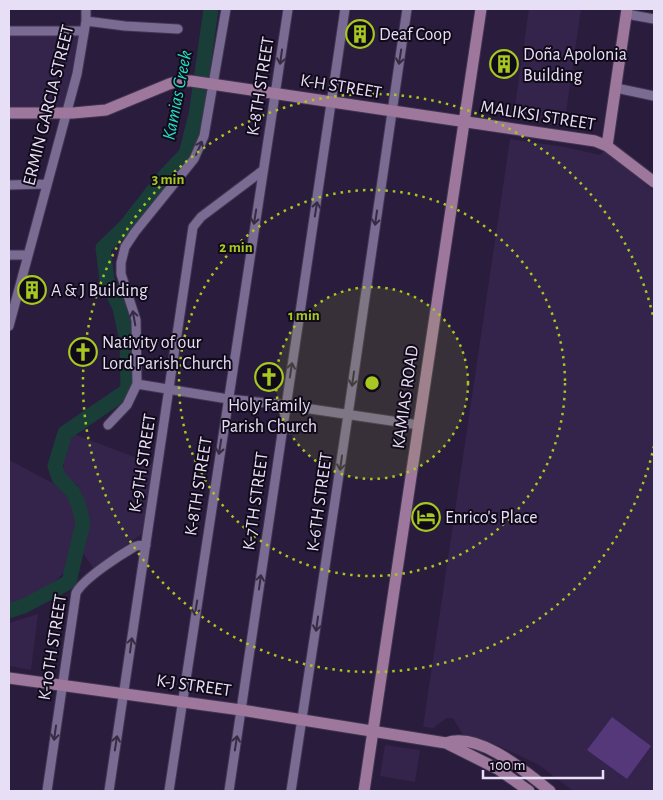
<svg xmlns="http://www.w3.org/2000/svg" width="663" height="800" font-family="'Alegreya Sans',sans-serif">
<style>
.built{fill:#34234b}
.green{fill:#54387a}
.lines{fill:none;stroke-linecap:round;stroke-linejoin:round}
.river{stroke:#193e38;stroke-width:15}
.street-casing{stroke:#423551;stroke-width:11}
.secondary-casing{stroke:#423551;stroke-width:13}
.street{stroke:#796b92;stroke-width:9}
.secondary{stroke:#9e789c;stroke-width:11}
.oneway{stroke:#352c43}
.ring{fill:none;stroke:#a6c820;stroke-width:2.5;stroke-dasharray:2.5 5}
.labels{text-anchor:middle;stroke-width:4;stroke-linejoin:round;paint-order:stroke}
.poi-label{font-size:18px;fill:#e7dff6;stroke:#100a19;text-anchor:start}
.street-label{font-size:18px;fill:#e7dff6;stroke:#100a19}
.water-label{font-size:19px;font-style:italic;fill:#23dcc5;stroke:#100a19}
.centre{fill:#a6c820;stroke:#100a19;stroke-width:2.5}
.ring-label{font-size:15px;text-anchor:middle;font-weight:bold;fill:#a6c820;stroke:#100a19;stroke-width:4;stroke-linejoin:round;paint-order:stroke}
</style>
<rect width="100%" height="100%" fill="#2a1c3d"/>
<path class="built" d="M529,9H581L564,127L513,119Z
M9,34H80L63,110H9Z
M510,139L565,147L600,155L604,151L654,191V791H573L539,765L501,747L463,735L453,718H447L433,728L423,727Z
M71,433L153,464L143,533L94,569L83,553L85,516L78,485L65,478L62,451Z
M9,460L66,490L78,509L81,524L70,567L46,590L9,605Z
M38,614L31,670L9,666V623Z
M385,745L420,750L415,782L380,776Z"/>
<path class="green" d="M612,717L651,746L627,779L587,750Z"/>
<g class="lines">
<path class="river" d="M9,611L24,606L69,582L83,523L78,503L72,491L59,478L55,466L65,433L128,390L127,341L120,308L107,280L103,248L125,227L164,177L186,154L196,115L211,9"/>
<defs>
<path id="street" d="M626,14L654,19
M86,21L125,26L178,29
M9,31H84
M616,88L654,96
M9,185L46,184
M9,255H27
M9,326L77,74L86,21V9
M137,384L228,399L277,404L419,425
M108,425L127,405L137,384L136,320L121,274V263L125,247L135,232L194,159L204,136L226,9
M47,791L76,593C83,579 120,555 134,547C138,545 142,545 146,545
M109,791L193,227L201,217L262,171
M169,791L288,9
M229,791L345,9
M291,791L348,415L407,9"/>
<path id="secondary" d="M9,113H73L106,110L169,84L179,81H191L595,141L607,146L654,182
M607,146L627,9
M9,678L241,710L446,743L498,769L529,791
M446,743C479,731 526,772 550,791
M364,791L481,9"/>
</defs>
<use href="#street" class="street-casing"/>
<use href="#secondary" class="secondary-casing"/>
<use href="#street" class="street"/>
<use href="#secondary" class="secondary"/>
</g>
<defs><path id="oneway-shaft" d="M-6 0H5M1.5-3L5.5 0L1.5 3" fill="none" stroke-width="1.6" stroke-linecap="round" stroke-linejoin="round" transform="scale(1.25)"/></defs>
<g class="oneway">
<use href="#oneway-shaft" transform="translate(281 57) rotate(98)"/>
<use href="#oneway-shaft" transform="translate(400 57) rotate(99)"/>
<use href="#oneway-shaft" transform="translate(199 148) rotate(-66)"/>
<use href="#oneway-shaft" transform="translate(316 209) rotate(-81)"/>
<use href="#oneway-shaft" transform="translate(255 217) rotate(99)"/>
<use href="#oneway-shaft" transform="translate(376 218) rotate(98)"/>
<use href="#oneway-shaft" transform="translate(134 318) rotate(-100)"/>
<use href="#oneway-shaft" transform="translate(291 370) rotate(-81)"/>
<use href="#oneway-shaft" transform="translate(353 379) rotate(98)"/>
<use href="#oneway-shaft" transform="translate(220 447) rotate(99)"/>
<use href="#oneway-shaft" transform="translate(341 463) rotate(98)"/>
<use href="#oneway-shaft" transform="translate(260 582) rotate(-82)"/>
<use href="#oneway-shaft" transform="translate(196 608) rotate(99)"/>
<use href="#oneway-shaft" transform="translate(317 624) rotate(98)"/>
<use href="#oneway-shaft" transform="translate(131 645) rotate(-82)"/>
<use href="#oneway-shaft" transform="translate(55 733) rotate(98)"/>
<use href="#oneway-shaft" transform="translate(116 743) rotate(-81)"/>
<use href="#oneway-shaft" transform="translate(236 743) rotate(-81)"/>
</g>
<circle cx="372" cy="383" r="96" fill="#a6c820" fill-opacity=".12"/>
<g class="ring">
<circle cx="372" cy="383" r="96"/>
<circle cx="372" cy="383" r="193"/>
<path d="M654 446A289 289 0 1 1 654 320"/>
</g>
<defs>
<symbol id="building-ring" viewBox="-11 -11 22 22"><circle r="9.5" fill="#100a19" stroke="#a6c820" stroke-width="1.5"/><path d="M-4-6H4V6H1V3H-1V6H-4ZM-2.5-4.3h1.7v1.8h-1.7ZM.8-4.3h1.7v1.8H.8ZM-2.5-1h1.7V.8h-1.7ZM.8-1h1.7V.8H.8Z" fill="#a6c820"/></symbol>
<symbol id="church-ring" viewBox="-11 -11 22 22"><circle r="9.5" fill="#100a19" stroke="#a6c820" stroke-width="1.5"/><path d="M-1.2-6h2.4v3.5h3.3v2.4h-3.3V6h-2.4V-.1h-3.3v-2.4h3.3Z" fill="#a6c820"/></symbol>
<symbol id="hotel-ring" viewBox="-11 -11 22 22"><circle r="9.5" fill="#100a19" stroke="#a6c820" stroke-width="1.5"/><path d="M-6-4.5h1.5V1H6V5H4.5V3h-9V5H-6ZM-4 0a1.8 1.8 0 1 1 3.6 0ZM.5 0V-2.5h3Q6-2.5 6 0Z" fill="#a6c820"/></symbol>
</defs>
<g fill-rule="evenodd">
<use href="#building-ring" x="344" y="18" width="32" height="32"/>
<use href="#building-ring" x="488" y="48" width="32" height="32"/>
<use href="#building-ring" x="16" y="274" width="32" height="32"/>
<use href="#church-ring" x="67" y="336" width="32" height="32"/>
<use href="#church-ring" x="253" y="361" width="32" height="32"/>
<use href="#hotel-ring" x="410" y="501" width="32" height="32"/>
</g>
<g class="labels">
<g class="poi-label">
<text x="379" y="40">Deaf Coop</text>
<text x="523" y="60">Doña Apolonia<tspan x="523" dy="21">Building</tspan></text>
<text x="51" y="296">A &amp; J Building</text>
<text x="102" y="348">Nativity of our<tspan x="102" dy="21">Lord Parish Church</tspan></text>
<text x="269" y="411" text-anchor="middle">Holy Family<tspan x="269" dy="21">Parish Church</tspan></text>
<text x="445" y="523">Enrico's Place</text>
</g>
<g class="street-label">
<text transform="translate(260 86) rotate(-81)" y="6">K-8TH STREET</text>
<text transform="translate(341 86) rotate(9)" y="6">K-H STREET</text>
<text transform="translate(48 105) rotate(-76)" y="6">ERMIN GARCIA STREET</text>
<text transform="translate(538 115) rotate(9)" y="6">MALIKSI STREET</text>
<text transform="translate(405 397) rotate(-82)" y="6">KAMIAS ROAD</text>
<text transform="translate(142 463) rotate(-81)" y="6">K-9TH STREET</text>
<text transform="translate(198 486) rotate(-81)" y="6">K-8TH STREET</text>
<text transform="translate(255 501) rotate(-82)" y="6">K-7TH STREET</text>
<text transform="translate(319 502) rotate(-82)" y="6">K-6TH STREET</text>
<text transform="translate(52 647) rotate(-81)" y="6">K-10TH STREET</text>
<text transform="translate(194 685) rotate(8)" y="6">K-J STREET</text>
</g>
<g class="water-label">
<text transform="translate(176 95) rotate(-79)" y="7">Kamias Creek</text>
</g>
</g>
<circle cx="372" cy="383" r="8" class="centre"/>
<g class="ring-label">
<text x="168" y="184">3 min</text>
<text x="236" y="252">2 min</text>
<text x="304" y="320">1 min</text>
</g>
<rect width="663" height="800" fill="none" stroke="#e7dff6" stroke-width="20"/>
<path d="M483 770v8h120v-8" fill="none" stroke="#e7dff6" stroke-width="2.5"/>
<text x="490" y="770" font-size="15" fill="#e7dff6" stroke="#100a19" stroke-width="4" paint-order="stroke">100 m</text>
</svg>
